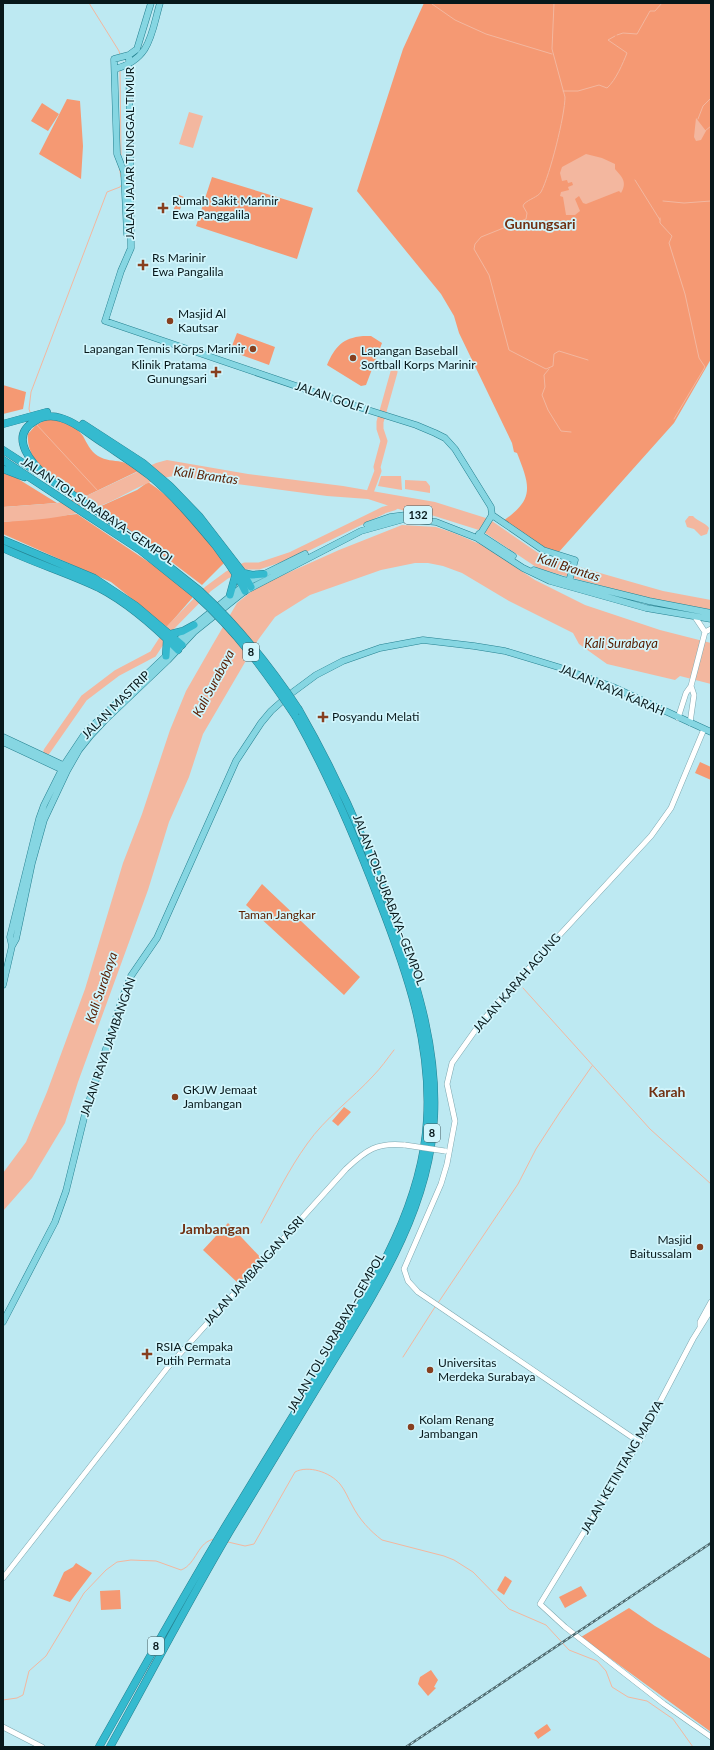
<svg xmlns="http://www.w3.org/2000/svg" width="714" height="1750" font-family="Lato,sans-serif">
<style>
.green{fill:#f59973}
.water{fill:#f3b79f}
.lines{fill:none;stroke-linecap:round;stroke-linejoin:round}
.stream{stroke:#f3b79f;stroke-width:1}
.river{stroke:#f3b79f;stroke-width:7}
.minor-casing{stroke:#7ea8b0;stroke-width:6}
.major-casing{stroke:#258190;stroke-width:7}
.highway-casing{stroke:#258190;stroke-width:8}
.minor{stroke:#fff;stroke-width:5}
.major{stroke:#86d6e2;stroke-width:6}
.highway{stroke:#35bacf;stroke-width:7}
.rail-casing{stroke:#4e6a6f;stroke-width:2.5}
.rail{stroke:#d1f5fc;stroke-width:1;stroke-dasharray:3;stroke-linecap:butt}
.minor-bridge-casing{stroke:#7ea8b0;stroke-width:6;stroke-linecap:butt}
.highway-bridge-casing{stroke:#258190;stroke-width:8;stroke-linecap:butt}
.minor-bridge{stroke:#fff;stroke-width:5}
.highway-bridge{stroke:#35bacf;stroke-width:7}
.poi-dot{fill:#873f1f;stroke:#d1f5fc;stroke-width:1.5}
.labels{text-anchor:middle;stroke-width:3.5;stroke-linejoin:round;paint-order:stroke}
.shield{fill:#d1f5fc;stroke:#445a5e;stroke-width:1}
.shield-label{font-size:11px;font-weight:bold;fill:#07181b}
.street-label{font-size:12px;fill:#07181b;stroke:#d1f5fc}
.poi-label{font-size:12px;fill:#07181b;stroke:#d1f5fc;text-anchor:start}
.park-label{font-size:12px;fill:#5c2102;stroke:#d1f5fc}
.water-label{font-size:13px;font-style:italic;fill:#581d00;stroke:#d1f5fc}
.quarter-label{font-size:14px;font-weight:bold;fill:#713113;stroke:#d1f5fc}
</style>
<rect width="100%" height="100%" fill="#bde9f2"/>
<path class="green" d="M424,3H711V359L674,423L558,553L546,549L503,521C535,499 530,486 517,453L514,452L512,443L459,333L454,316L441,294L357,191L403,49Z
M67,99L80,101L83,146L81,179L39,154Z
M42,103L59,114L48,131L31,121Z
M212,177L313,208L297,259L196,226Z
M179,195L184,197L178,216L172,214Z
M237,333L275,347L269,365L230,351Z
M363,336H371L382,343L366,385L361,386L327,365C335,347 342,338 363,336Z
M3,385L26,392L23,409L3,414Z
M47,419C59,421 75,424 83,436C87,443 90,451 98,456C106,461 113,460 122,462C127,463 133,469 138,471L82,498C61,482 25,465 28,434L35,426Z
M3,473L15,477L57,503L3,507Z
M148,482C179,502 202,534 224,563L202,585L99,507L137,490Z
M77,514L165,573L193,597L167,627L111,582L3,534V522Z
M700,762L711,767V780L695,773Z
M262,884L360,977L344,995L246,905Z
M344,1107L351,1112L338,1126L332,1121Z
M228,1223L262,1259L239,1284L203,1250Z
M76,1563L92,1573L70,1602L53,1596L64,1572L73,1567Z
M505,1576L512,1581L504,1595L497,1590Z
M581,1586L587,1596L565,1608L559,1597Z
M120,1590L121,1609L101,1610L100,1591Z
M629,1608L655,1626L711,1659V1732L581,1637Z
M431,1670L438,1680L434,1687L436,1688L428,1696L418,1684L420,1677Z
M547,1724L551,1730L538,1739L534,1733Z"/>
<path class="water" d="M189,112L203,116L193,148L179,144Z
M696,118L706,131L701,140L696,141L694,137Z
M586,154L602,158L615,164V169C623,178 627,182 621,193L619,191L586,204L583,203L579,196L575,199L580,211L575,215H566L563,197L560,196L561,192L569,190L568,187L573,185L572,182L568,183L567,180L562,181L560,173L562,167Z
M167,460L248,474L343,486L435,502L489,519L544,557L663,591L711,600V610L647,598L539,569L482,531L428,514L411,513L368,499L327,496L176,476C148,478 126,496 100,506C68,518 36,520 3,522V507L57,503L82,498L156,463Z
M381,476H401L402,490L378,486Z
M405,480L426,481L430,486V493L405,489Z
M689,516H693C698,522 705,522 709,528L707,534L701,536L694,529L687,527L685,521Z
M402,525L436,527L454,533L482,545L535,580L585,605L660,630L711,643V684L680,676L675,680L607,664L579,644L573,633L509,601L462,573L443,566L428,563H415L381,570L310,595L275,617L258,640L203,734L189,777L169,822L148,890L78,1082L65,1123L32,1178L3,1211V1173L26,1142L47,1092L85,989L123,863L142,814L170,730L186,691L213,644L237,603L252,591L272,580L339,550Z"/>
<g class="lines">
<path class="stream" d="M89,3L119,51L120,55
M554,3L552,49L565,97C565,115 550,175 541,192C538,197 529,199 524,204L523,206L527,213L526,219L481,237L475,244L474,249L489,275L509,350L546,369L553,366L554,354L559,351L588,360
M432,4L455,20L486,34L552,54
M617,35L623,33L637,34L650,11H655L662,3
M120,70L121,155
M563,91H578L599,85L607,88C616,80 623,63 627,53L608,40L615,36
M698,119L703,106L711,98
M705,131L711,126
M118,161L121,177
M635,180L660,220
M663,201L684,203L711,201
M660,218V223L672,236L669,243L685,294L699,358L705,367L674,419
M549,369L544,375L545,387L542,395L548,410L561,431L571,432
M30,412L29,409L31,392L107,192L120,187L122,184
M36,424L98,491
M523,988L650,1129L711,1184
M261,1223C276,1196 289,1169 307,1144C325,1118 352,1099 373,1076C381,1068 387,1059 394,1050
M438,1303L518,1184L536,1149L560,1112L592,1066
M403,1357L435,1307
M228,1542L245,1546L254,1544L295,1472C308,1465 330,1472 340,1484C345,1490 348,1498 352,1505C359,1519 370,1531 382,1540L444,1556L454,1560L473,1572L509,1609L546,1625L569,1650L597,1661L606,1671L612,1687L628,1697L647,1701L673,1719L693,1747
M3,1700L17,1698L23,1695L29,1671L46,1656L84,1593L106,1570L117,1562L131,1560L156,1561L181,1570C197,1564 197,1541 215,1539"/>
<path class="river" d="M369,495L378,471L377,467L384,441L380,429V422L394,372
M47,751L84,698L117,673L153,654L170,628L208,589L227,575L245,566H259L292,555L384,510L394,507L401,502"/>
<defs>
<path id="minor" d="M705,632L711,629
M678,718L686,693L691,686L705,632L695,617
M690,723L694,695L691,686
M711,1310L693,1339L639,1442L540,1604L565,1627L664,1704L711,1737
M700,1326V1322L711,1302
M639,1442L418,1292L408,1281L404,1269L441,1184L447,1164L455,1121L447,1084L452,1063L479,1025L506,993L651,836L671,808L704,729
M3,1578L168,1367L346,1169C366,1150 377,1142 405,1145
M3,1727L42,1747"/>
<path id="major" d="M129,55L131,248L121,271L105,321L349,404L416,425L435,433L445,438L455,449L491,507L492,515L478,538
M115,69C151,59 151,34 160,3
M127,234L124,172L117,154L114,59L129,55L137,49L151,3
M492,515L543,550L575,560L568,585
M367,525L390,517L406,515
M479,534L513,556
M534,570L564,580L649,601L711,613
M3,737L67,767
M3,742L65,771
M12,946L10,937L39,819L44,805L64,765L86,732L166,656L186,632L248,582L305,554
M3,985L12,946L16,939L32,863L44,820L67,771L79,750L91,735L105,720L168,660L194,632L245,591L361,531L404,519L436,522L477,538L523,568L550,581L646,608L711,619
M3,1322L55,1222L66,1191L85,1114L123,996L131,976L157,938L236,761L261,723L271,711L289,695L316,675L343,661L380,648L423,640L474,646L505,651L558,667L613,687L711,732"/>
<path id="highway" d="M3,424L47,412
M83,424L143,463L170,486L199,516L243,573L251,587
M3,450L37,472
M3,460L140,550L196,595
M3,469L24,477
M46,477L109,519L200,591
M49,479C33,465 7,437 35,421C43,416 52,415 61,418C76,422 90,435 103,443C119,454 135,464 150,476C174,496 195,521 215,545C226,560 237,573 245,591
M3,540L94,578L136,606L182,645
M3,548C34,563 68,573 99,588C128,603 155,627 178,650
M243,573L252,575L264,574
M230,595L236,573
M171,634L183,631L194,625
M166,656L167,639
M99,1747C145,1666 190,1583 239,1504C268,1456 297,1409 326,1362C370,1289 422,1209 427,1121C432,1043 407,972 379,900C355,837 329,776 296,717
M110,1747C150,1675 188,1602 230,1531C263,1476 296,1423 329,1368C376,1291 430,1209 434,1116C437,1051 419,991 398,930C372,854 339,780 299,710"/>
</defs>
<use href="#minor" class="minor-casing"/>
<use href="#major" class="major-casing"/>
<use href="#highway" class="highway-casing"/>
<use href="#minor" class="minor"/>
<use href="#major" class="major"/>
<use href="#highway" class="highway"/>
<defs>
<path id="rail" d="M406,1747L711,1543"/>
</defs>
<use href="#rail" class="rail-casing"/>
<use href="#rail" class="rail"/>
<defs>
<path id="minor-bridge" d="M405,1145L445,1151"/>
<path id="highway-bridge" d="M200,591C239,627 270,666 299,710
M196,595C237,632 266,672 296,717"/>
</defs>
<use href="#minor-bridge" class="minor-bridge-casing"/>
<use href="#highway-bridge" class="highway-bridge-casing"/>
<use href="#minor-bridge" class="minor-bridge"/>
<use href="#highway-bridge" class="highway-bridge"/>
</g>
<g class="poi-dot">
<path d="M161 202h4v4h4v4h-4v4h-4v-4h-4v-4h4z"/>
<path d="M141 259h4v4h4v4h-4v4h-4v-4h-4v-4h4z"/>
<circle cx="170" cy="321" r="4"/>
<circle cx="253" cy="349" r="4"/>
<circle cx="353" cy="358" r="4"/>
<path d="M214 366h4v4h4v4h-4v4h-4v-4h-4v-4h4z"/>
<path d="M321 711h4v4h4v4h-4v4h-4v-4h-4v-4h4z"/>
<circle cx="175" cy="1097" r="4"/>
<circle cx="700" cy="1247" r="4"/>
<path d="M145 1348h4v4h4v4h-4v4h-4v-4h-4v-4h4z"/>
<circle cx="430" cy="1370" r="4"/>
<circle cx="411" cy="1427" r="4"/>
</g>
<g class="labels">
<g class="shield">
<rect x="404" y="506" width="28" height="18" rx="3"/>
<rect x="243" y="643" width="16" height="18" rx="3"/>
<rect x="424" y="1124" width="16" height="18" rx="3"/>
<rect x="148" y="1637" width="16" height="18" rx="3"/>
</g>
<g class="shield-label">
<text x="418" y="519">132</text>
<text x="251" y="656">8</text>
<text x="432" y="1137">8</text>
<text x="156" y="1650">8</text>
</g>
<g class="street-label">
<text transform="translate(130 153) rotate(-90)" y="4">JALAN JAJAR TUNGGAL TIMUR</text>
<text transform="translate(332 398) rotate(19)" y="4">JALAN GOLF I</text>
<text transform="translate(98 511) rotate(34)" y="4">JALAN TOL SURABAYA–GEMPOL</text>
<text transform="translate(612 690) rotate(23)" y="4">JALAN RAYA KARAH</text>
<text transform="translate(116 705) rotate(-45)" y="4">JALAN MASTRIP</text>
<text transform="translate(389 900) rotate(69)" y="4">JALAN TOL SURABAYA–GEMPOL</text>
<text transform="translate(517 983) rotate(-49)" y="4">JALAN KARAH AGUNG</text>
<text transform="translate(108 1047) rotate(-71)" y="4">JALAN RAYA JAMBANGAN</text>
<text transform="translate(254 1271) rotate(-48)" y="4">JALAN JAMBANGAN ASRI</text>
<text transform="translate(336 1333) rotate(-60)" y="4">JALAN TOL SURABAYA–GEMPOL</text>
<text transform="translate(622 1467) rotate(-60)" y="4">JALAN KETINTANG MADYA</text>
</g>
<g class="poi-label">
<text x="172" y="205">Rumah Sakit Marinir<tspan x="172" dy="14">Ewa Panggalila</tspan></text>
<text x="152" y="262">Rs Marinir<tspan x="152" dy="14">Ewa Pangalila</tspan></text>
<text x="178" y="318">Masjid Al<tspan x="178" dy="14">Kautsar</tspan></text>
<text x="245" y="353" text-anchor="end">Lapangan Tennis Korps Marinir</text>
<text x="361" y="355">Lapangan Baseball<tspan x="361" dy="14">Softball Korps Marinir</tspan></text>
<text x="207" y="369" text-anchor="end">Klinik Pratama<tspan x="207" dy="14">Gunungsari</tspan></text>
<text x="332" y="721">Posyandu Melati</text>
<text x="183" y="1094">GKJW Jemaat<tspan x="183" dy="14">Jambangan</tspan></text>
<text x="692" y="1244" text-anchor="end">Masjid<tspan x="692" dy="14">Baitussalam</tspan></text>
<text x="156" y="1351">RSIA Cempaka<tspan x="156" dy="14">Putih Permata</tspan></text>
<text x="438" y="1367">Universitas<tspan x="438" dy="14">Merdeka Surabaya</tspan></text>
<text x="419" y="1424">Kolam Renang<tspan x="419" dy="14">Jambangan</tspan></text>
</g>
<g class="park-label">
<text x="277" y="919">Taman Jangkar</text>
</g>
<g class="water-label">
<text transform="translate(206 475) rotate(8)" y="5">Kali Brantas</text>
<text transform="translate(569 567) rotate(18)" y="5">Kali Brantas</text>
<text x="621" y="648">Kali Surabaya</text>
<text transform="translate(213 683) rotate(-62)" y="5">Kali Surabaya</text>
<text transform="translate(101 987) rotate(-71)" y="5">Kali Surabaya</text>
</g>
<g class="quarter-label">
<text x="540" y="229">Gunungsari</text>
<text x="667" y="1097">Karah</text>
<text x="215" y="1234">Jambangan</text>
</g>
</g>
<rect width="714" height="1750" fill="none" stroke="#07181b" stroke-width="8"/>
</svg>
